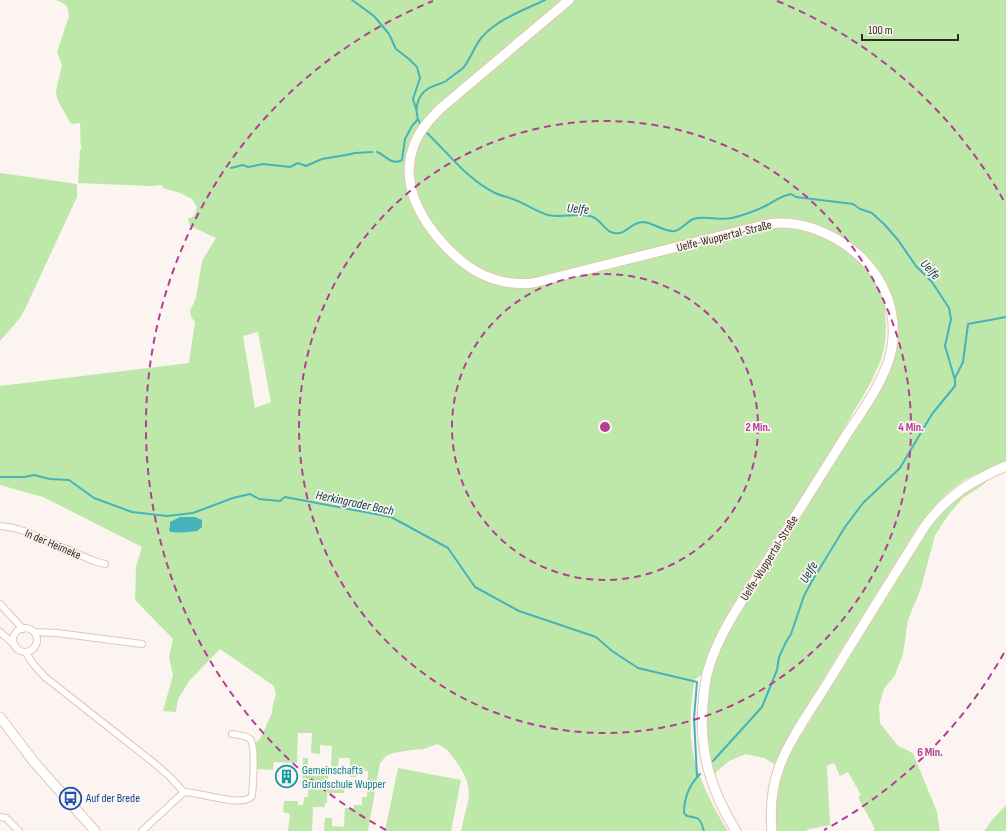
<svg xmlns="http://www.w3.org/2000/svg" width="1006" height="831" font-family="'Sofia Sans Condensed',sans-serif">
<style>
.green{fill:#bde8aa;fill-rule:evenodd}
.water{fill:#46b3bb}
.lines{fill:none;stroke-linecap:round;stroke-linejoin:round}
.stream{stroke:#46b3bb;stroke-width:2}
.minor-casing{stroke:#e6c5b1;stroke-width:8}
.secondary-casing{stroke:#e6c5b1;stroke-width:11}
.minor{stroke:#fff;stroke-width:6}
.secondary{stroke:#fff;stroke-width:9}
.ring{fill:none;stroke:#b33e96;stroke-width:2;stroke-dasharray:7 5}
.labels{text-anchor:middle;stroke-width:3.5;stroke-linejoin:round;paint-order:stroke}
.street-label{font-size:12px;fill:#362922;stroke:#fbf4f0}
.culture-label{font-size:12px;fill:#0d838f;stroke:#fbf4f0;text-anchor:start}
.transit-label{font-size:12px;fill:#164399;stroke:#fbf4f0;text-anchor:start}
.water-label{font-size:13px;font-style:italic;fill:#104145;stroke:#fbf4f0}
.centre{fill:#b33e96;stroke:#fbf4f0;stroke-width:2}
.ring-label{font-size:12px;text-anchor:middle;font-weight:bold;fill:#b33e96;stroke:#fbf4f0;stroke-width:3.5;stroke-linejoin:round;paint-order:stroke}
</style>
<rect width="100%" height="100%" fill="#fbf4f0"/>
<path class="green" d="M56,0H567L511,46L509,44L510,41L502,53L451,99L569,0H1006V463C994,468 980,472 968,478C947,490 931,509 917,528C869,606 819,683 774,764L764,758L746,754L729,761L716,772L712,782C699,744 697,695 713,657C726,624 746,594 765,564C791,523 817,482 843,441C859,416 883,383 890,354C900,316 885,277 855,252C832,233 799,219 769,224L533,283C515,285 499,282 483,274C453,260 418,219 411,187C408,173 411,161 413,147C401,170 410,201 422,222C438,251 475,281 507,285C542,289 587,273 620,264C661,253 702,243 743,232L769,225L782,224L797,226L827,236L856,257L868,271L878,288L885,308L886,329L885,344L881,360L870,384L816,476L745,586L715,643L705,673L695,679C691,701 689,724 692,747C696,774 713,808 728,831H461C467,801 477,791 457,763C450,753 448,749 437,744L424,749L411,750L394,753L386,756L380,763L368,831H324L325,818H332V826L344,827L345,808H354V805H362V797H367L368,771L356,770V777H350V758H339L338,766H331L332,746L320,745V754L311,753L312,733H298L297,763L274,762L273,770L257,769L256,789H253V748L256,742L260,739L272,713L273,704L276,695L274,686L220,649L190,680L178,699L176,712L163,711L173,675L169,657L173,639L135,600L136,567L142,547L43,497L0,485V386L189,363L195,322L191,317L190,311L196,298L202,261L216,238L190,226L188,219L194,216L197,207L192,199L180,193L163,188L162,185L150,186L78,183L80,150L82,148C79,141 81,131 80,123L71,124L57,99L56,91L62,65L57,52L69,16L68,9L65,4ZM258,332L271,402L255,408L243,336Z
M0,173L77,184V197L25,309L20,318L0,341Z
M998,472L980,487L963,498L949,514L935,535L921,588L908,620L903,654L895,675L884,689L879,706L880,723L898,746L913,753L937,812L940,831H873L875,829L858,797L861,795L848,772L840,776L834,763L827,766L830,825L810,829L805,831H777C774,800 779,778 792,750L926,531L952,501L972,486Z
M303,758H308V774L320,775V769L328,770V789H341V782H345L344,793H327V803H325V807H313L312,831H288L290,814L283,812L284,801H298V805H303L304,797H308V785H302Z
M398,768L461,780L451,831H385Z
M1006,805V831H984L992,820Z"/>
<path class="water" d="M180,517H195L202,520V527L197,531C189,532 175,534 169,531L170,526V522Z"/>
<g class="lines">
<path class="stream" d="M352,0L374,16L389,34L396,49L409,59L417,67L420,78L413,99L416,109
M421,125C413,112 416,96 429,88C434,85 441,84 446,81C451,77 458,72 463,68C471,59 474,46 482,37C498,19 524,10 545,0
M427,133C449,154 468,180 495,193C501,196 509,197 515,200C526,204 537,212 548,215C562,218 576,213 590,216C601,218 604,232 614,233C628,235 629,222 644,222C653,223 667,233 675,231C682,229 687,222 693,219C705,215 719,221 732,218C744,215 758,210 769,204C777,200 781,196 791,194L796,197L853,204L860,209L872,213L885,225L898,240L916,266L932,282L949,308L951,319L945,346L955,380V386L932,414L900,468L863,503L845,527L812,581L804,596L791,634L786,642L779,657L777,670L762,707L713,761
M377,152C386,155 391,166 402,160L405,139L412,126L418,119
M231,168L243,165L248,167L263,164L290,167L298,163L306,166L322,159L346,155L355,153L372,152
M955,378L963,362L968,324L1006,317
M0,477H24L34,475L50,479L69,480L94,498L132,512L167,516L193,513L233,498L250,494L259,499L280,501L285,497L391,517L448,548L475,587L519,611L596,637L612,651L638,668L697,682L694,718L697,777
M700,774C690,784 684,798 684,813L687,816C700,818 700,818 704,831"/>
<defs>
<path id="minor" d="M0,526L14,528L24,531L94,561L105,564
M0,604L23,629
M13 640a12 12 0 1 1 24 0a12 12 0 1 1-24 0Z
M0,632L15,645
M34,632L57,633L142,644
M26,653L34,665L45,677L154,763L169,776L184,792
M0,817L6,818L19,831
M142,831L184,792C199,792 243,808 252,796C253,786 256,745 250,739C246,735 237,735 232,734"/>
<path id="secondary" d="M569,0L441,108C429,120 418,132 413,148C409,160 408,174 411,187C418,220 452,260 483,275C499,282 515,285 533,283L769,224C799,219 832,233 855,252C885,277 899,314 891,352C885,380 861,413 845,437C818,480 791,523 764,566C744,598 720,631 709,667C705,679 704,692 703,704C699,752 711,791 736,831
M0,717L34,762L95,831
M772,831C770,809 772,786 780,765C792,735 813,707 830,679C861,628 893,577 925,526C948,495 971,481 1006,466"/>
</defs>
<use href="#minor" class="minor-casing"/>
<use href="#secondary" class="secondary-casing"/>
<use href="#minor" class="minor"/>
<use href="#secondary" class="secondary"/>
</g>
<g class="ring">
<circle cx="605" cy="427" r="153"/>
<circle cx="605" cy="427" r="306"/>
<path d="M1004 653A459 459 0 0 1 824 830M386 830A459 459 0 0 1 433 1M777 1A459 459 0 0 1 1004 201"/>
</g>
<defs>
<symbol id="building-ring" viewBox="-11 -11 22 22"><circle r="9.5" fill="#fbf4f0" stroke="#0f9aa8" stroke-width="1.5"/><path d="M-4-6H4V6H1V3H-1V6H-4ZM-2.5-4.3h1.7v1.8h-1.7ZM.8-4.3h1.7v1.8H.8ZM-2.5-1h1.7V.8h-1.7ZM.8-1h1.7V.8H.8Z" fill="#0f9aa8"/></symbol>
<symbol id="bus-ring" viewBox="-11 -11 22 22"><circle r="9.5" fill="#fbf4f0" stroke="#1a4fb4" stroke-width="1.5"/><path d="M-5-6H5V4H4V6H2V4H-2V6H-4V4H-5ZM-3.5-4V0h7V-4ZM-3.5 1.2v1.5H-2V1.2ZM2 1.2v1.5H3.5V1.2Z" fill="#1a4fb4"/></symbol>
</defs>
<g fill-rule="evenodd">
<use href="#building-ring" x="274" y="764" width="25" height="25"/>
<use href="#bus-ring" x="58" y="786" width="25" height="25"/>
</g>
<g class="labels">
<g class="street-label">
<text transform="translate(724 236) rotate(-14)" y="4">Uelfe-Wuppertal-Straße</text>
<text transform="translate(53 544) rotate(23)" y="4">In der Heimeke</text>
<text transform="translate(769 558) rotate(-58)" y="4">Uelfe-Wuppertal-Straße</text>
</g>
<g class="culture-label">
<text x="302" y="774">Gemeinschafts<tspan x="302" dy="14">Grundschule Wupper</tspan></text>
</g>
<g class="transit-label">
<text x="86" y="802">Auf der Brede</text>
</g>
<g class="water-label">
<text transform="translate(578 208) rotate(5)" y="5">Uelfe</text>
<text transform="translate(931 269) rotate(48)" y="5">Uelfe</text>
<text transform="translate(355 502) rotate(12)" y="5">Herkingrader Bach</text>
<text transform="translate(808 572) rotate(-59)" y="5">Uelfe</text>
</g>
</g>
<circle cx="605" cy="427" r="6" class="centre"/>
<g class="ring-label">
<text x="758" y="431">2 Min.</text>
<text x="911" y="431">4 Min.</text>
<text x="930" y="756">6 Min.</text>
</g>
<path d="M862 34v6h96v-6" fill="none" stroke="#362922" stroke-width="2"/>
<text x="868" y="34" font-size="12" fill="#362922" stroke="#fbf4f0" stroke-width="3" paint-order="stroke">100 m</text>
</svg>
